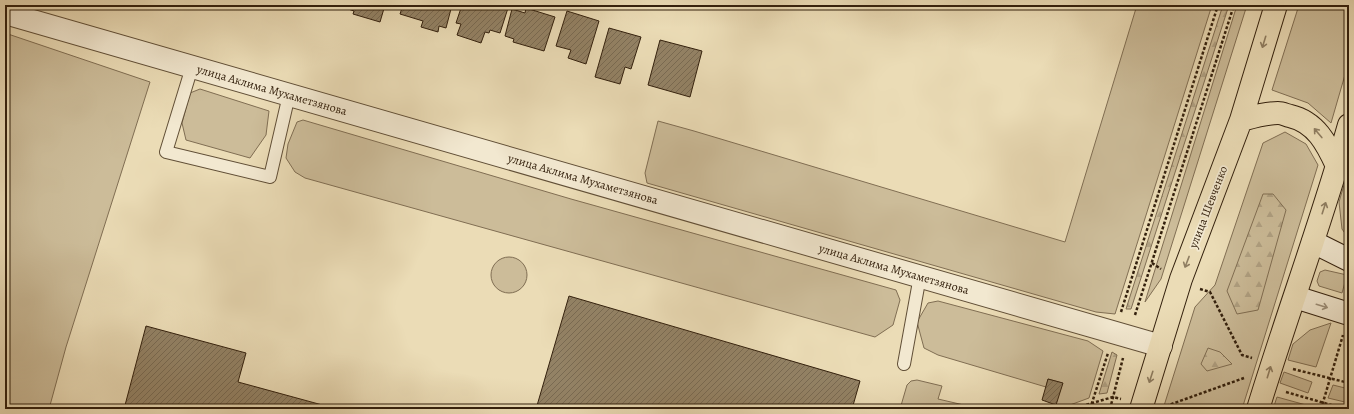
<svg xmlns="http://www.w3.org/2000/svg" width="1354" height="414" font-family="Alegreya,serif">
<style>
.green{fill:#ccbc99;stroke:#806e53}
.forest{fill:url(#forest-firs);stroke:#806e53}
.building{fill:url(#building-hatch);stroke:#33200d}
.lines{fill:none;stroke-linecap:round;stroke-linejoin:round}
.lane-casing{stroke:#614f37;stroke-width:14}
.street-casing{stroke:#614f37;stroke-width:24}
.secondary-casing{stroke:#33200d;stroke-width:24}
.primary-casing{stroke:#33200d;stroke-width:24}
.path{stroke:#33200d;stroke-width:2.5;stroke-dasharray:3 2;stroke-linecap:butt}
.lane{stroke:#f2e8d0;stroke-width:12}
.street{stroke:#f2e8d0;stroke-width:22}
.secondary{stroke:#f2e8d0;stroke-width:22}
.primary{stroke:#ebdcb6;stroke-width:22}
.oneway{stroke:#8f7e62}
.oneway2{stroke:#9c8e78}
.labels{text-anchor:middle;stroke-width:3.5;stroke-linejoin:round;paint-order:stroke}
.street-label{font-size:12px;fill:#33200d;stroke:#f2e8d0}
</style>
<defs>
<pattern id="forest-firs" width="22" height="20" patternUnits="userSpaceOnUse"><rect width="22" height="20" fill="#ccbc99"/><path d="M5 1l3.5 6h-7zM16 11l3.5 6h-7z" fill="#b0a183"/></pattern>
<pattern id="building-hatch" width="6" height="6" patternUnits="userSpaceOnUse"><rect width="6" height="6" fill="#938265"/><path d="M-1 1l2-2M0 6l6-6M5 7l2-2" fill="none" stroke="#796a52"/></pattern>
</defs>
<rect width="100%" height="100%" fill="#ebdcb6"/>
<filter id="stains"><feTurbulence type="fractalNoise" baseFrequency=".005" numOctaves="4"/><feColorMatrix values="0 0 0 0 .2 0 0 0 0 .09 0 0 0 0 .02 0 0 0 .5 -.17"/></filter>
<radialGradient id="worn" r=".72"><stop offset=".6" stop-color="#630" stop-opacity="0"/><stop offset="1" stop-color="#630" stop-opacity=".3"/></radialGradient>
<path class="green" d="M1137,5H1212L1115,314L1096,312L647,183L645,173L658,121L694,131L1065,242Z
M1237,5H1247L1161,279L1145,302Z
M1299,5H1349V61L1331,123L1308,103L1272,90Z
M5,33L150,82L66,347L49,409H5Z
M200,89L269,111L266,135L250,158L186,140L182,123L190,93Z
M303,120L571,199L896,290L900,300L893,325L875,337L305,178L295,172L286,158L288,144L297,122Z
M1285,132L1306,144L1318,165L1242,409H1163L1195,307L1215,285L1263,143Z
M1349,168V239L1342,229L1339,202Z
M491 275a18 18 0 1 1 36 0a18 18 0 1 1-36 0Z
M1325,270L1347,275L1342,293L1319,286L1317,281L1320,272Z
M938,301L1088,341L1103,351L1089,398L1059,409H1054L1062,383L1048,379L1046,387L938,355L924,348L917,322L928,303Z
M1331,323L1316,367L1288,360L1293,344L1310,330Z
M1284,372L1312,382L1308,393L1280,383Z
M917,380L942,386L938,399L981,409H900L907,385L911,381Z
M1333,385L1349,389V403L1328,398Z
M1277,397L1306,405V409H1273Z"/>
<path class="forest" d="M1223,5H1229L1131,309H1126Z
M1263,194H1273L1286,210L1258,310L1237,314L1227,291Z
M1208,348L1220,352L1232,364L1207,371L1201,364Z
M1112,352L1117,355L1107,393L1099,394Z"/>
<path class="building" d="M339,5H385L380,22L353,14L354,11L339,6Z
M403,5H452L446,28L439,26L438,32L421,27L423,21L400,14Z
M462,5H499L508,8L500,33L490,30L489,33L485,32L481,43L457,35L461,24L456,23Z
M526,8L555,17L544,51L513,42L514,39L505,36L512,9L525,13Z
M567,11L599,21L586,64L568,58L571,50L556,46Z
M609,28L641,37L631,69L625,67L620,84L595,77Z
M660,40L702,51L690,97L648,85Z
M569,296L860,381L852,409H536Z
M146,326L246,353L238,382L337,409H124Z
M1048,379L1063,383L1056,405L1042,400Z"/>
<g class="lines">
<defs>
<path id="lane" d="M192,67L166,152L270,177L289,95
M904,364L920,276"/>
<path id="street" d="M5,13L1161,346"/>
<path id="secondary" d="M1313,242L1349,260
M1295,297L1349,314"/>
<path id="primary" d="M1241,120C1252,117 1265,113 1278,113C1282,113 1286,115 1290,116C1316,122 1327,144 1337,166
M1141,409L1181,279L1241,120L1276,5
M1258,409C1287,314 1322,221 1349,125"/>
</defs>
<use href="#lane" class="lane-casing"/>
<use href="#street" class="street-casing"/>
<use href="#secondary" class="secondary-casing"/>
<use href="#primary" class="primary-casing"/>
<path class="path" d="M1152,263L1161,269
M1200,289L1210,292L1242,355L1252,358
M1121,312L1218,5
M1135,315L1234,5
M1293,369L1349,383
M1286,392L1345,409
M1166,406L1244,378
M1072,409L1113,397L1121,399
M1090,409L1108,353
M1110,409L1123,358
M1321,409L1343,335"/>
<use href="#lane" class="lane"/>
<use href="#street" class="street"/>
<use href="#secondary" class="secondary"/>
<use href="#primary" class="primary"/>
</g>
<defs><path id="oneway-shaft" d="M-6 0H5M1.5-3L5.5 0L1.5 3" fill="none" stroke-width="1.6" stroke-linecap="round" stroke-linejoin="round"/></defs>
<g class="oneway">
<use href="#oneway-shaft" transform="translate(1264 42) rotate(107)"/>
<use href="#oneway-shaft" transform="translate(1318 133) rotate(-130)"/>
<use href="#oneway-shaft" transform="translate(1324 208) rotate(-72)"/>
<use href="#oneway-shaft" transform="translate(1187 262) rotate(111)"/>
<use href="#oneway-shaft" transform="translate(1269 372) rotate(-73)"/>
<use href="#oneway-shaft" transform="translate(1151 377) rotate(108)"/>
</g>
<use class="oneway2" href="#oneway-shaft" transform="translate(1322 306) rotate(17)"/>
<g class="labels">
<g class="street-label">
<text transform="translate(272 90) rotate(16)" y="4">улица Аклима Мухаметзянова</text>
<text transform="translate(583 179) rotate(16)" y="4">улица Аклима Мухаметзянова</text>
<text transform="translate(1208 207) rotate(-69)" y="4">улица Шевченко</text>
<text transform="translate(894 269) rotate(16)" y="4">улица Аклима Мухаметзянова</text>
</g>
</g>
<rect width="1354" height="414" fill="none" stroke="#ebdcb6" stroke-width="20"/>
<rect x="6" y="6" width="1342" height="402" fill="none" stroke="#33200d" stroke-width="2"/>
<rect x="10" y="10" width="1334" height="394" fill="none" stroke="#33200d"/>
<rect width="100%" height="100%" filter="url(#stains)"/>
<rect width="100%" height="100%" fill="url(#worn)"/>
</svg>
